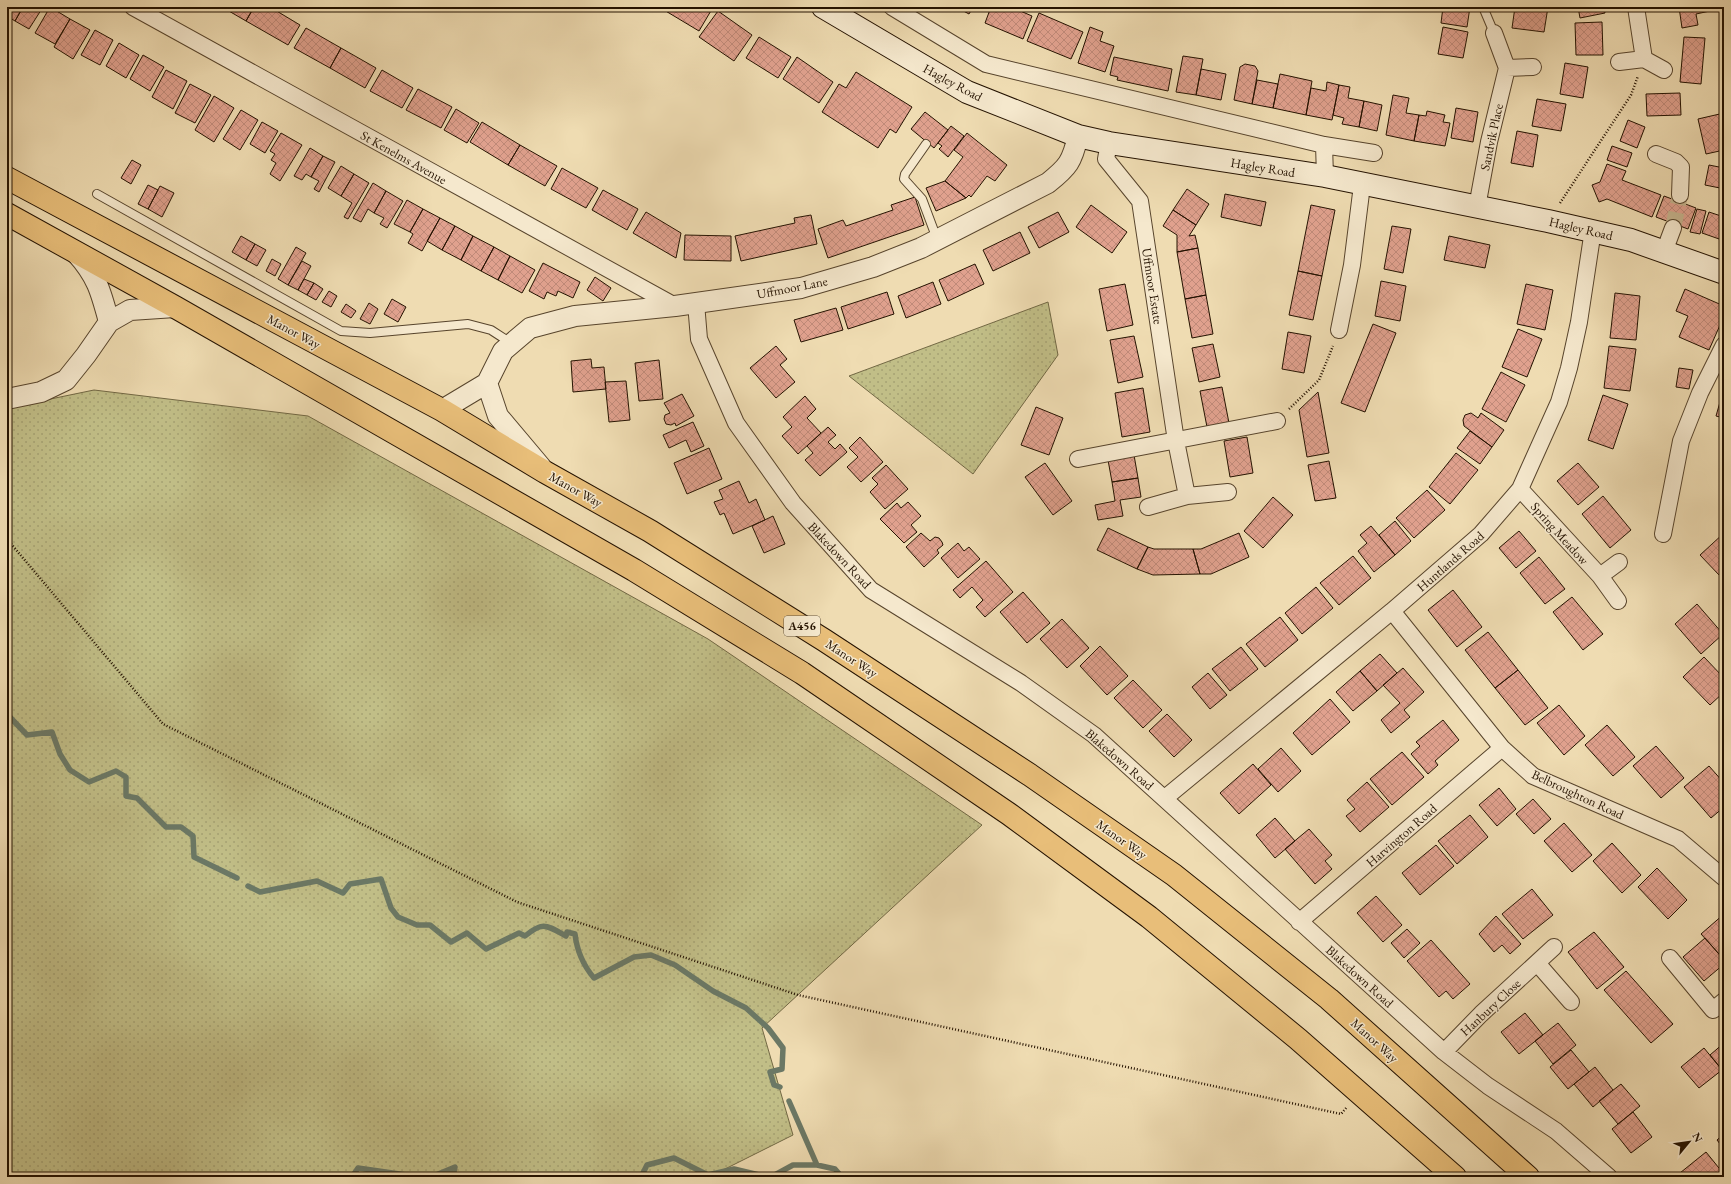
<svg xmlns="http://www.w3.org/2000/svg" width="1731" height="1184" font-family="'EB Garamond',serif">
<style>
.grass{fill:url(#grass-dots);stroke:#726844}
.lines{fill:none;stroke-linecap:round;stroke-linejoin:round}
.stream{stroke:#6b7865;stroke-width:5.5}
.building{fill:url(#building-cross-hatch);stroke:#241200}
.minor-tunnel{stroke:#c6b48e;stroke-width:16;stroke-dasharray:16 8;stroke-linecap:butt}
.service-casing{stroke:#57442c;stroke-width:10}
.minor-casing{stroke:#57442c;stroke-width:18}
.tertiary-casing{stroke:#57442c;stroke-width:22}
.secondary-casing{stroke:#241200;stroke-width:24}
.trunk-casing{stroke:#241200;stroke-width:24}
.path{stroke:#241200;stroke-width:2.5;stroke-dasharray:1 2;stroke-linecap:butt}
.service{stroke:#f5e8cd;stroke-width:8}
.minor{stroke:#f5e8cd;stroke-width:16}
.tertiary{stroke:#f5e8cd;stroke-width:20}
.secondary{stroke:#f5e8cd;stroke-width:22}
.trunk{stroke:#e8be79;stroke-width:22}
.labels{text-anchor:middle;stroke-width:3;stroke-linejoin:round;paint-order:stroke}
.shield{fill:#f5e8cd;stroke:#63523e;stroke-width:1}
.shield-label{font-size:12px;font-weight:bold;fill:#241200}
.street-label{font-size:13px;fill:#241200;stroke:#f5e8cd}
</style>
<defs>
<pattern id="grass-dots" width="8" height="8" patternUnits="userSpaceOnUse"><rect width="8" height="8" fill="#c1be87"/><path d="M2 2h.1M6 6h.1" fill="none" stroke="#a6a273" stroke-width="1.8" stroke-linecap="round"/></pattern>
<pattern id="building-cross-hatch" width="8" height="8" patternUnits="userSpaceOnUse"><rect width="8" height="8" fill="#e0a18e"/><path d="M0 0l8 8M0 8l8-8" fill="none" stroke="#c08a79"/></pattern>
</defs>
<rect width="100%" height="100%" fill="#efdcb2"/>
<filter id="stains"><feTurbulence type="fractalNoise" baseFrequency=".005" numOctaves="4"/><feColorMatrix values="0 0 0 0 .2 0 0 0 0 .09 0 0 0 0 .02 0 0 0 .5 -.17"/></filter>
<radialGradient id="worn" r=".72"><stop offset=".6" stop-color="#630" stop-opacity="0"/><stop offset="1" stop-color="#630" stop-opacity=".3"/></radialGradient>
<path class="grass" d="M1048,302L1058,355L973,474L849,376Z
M94,390L308,416L708,639L982,825L762,1028L793,1135L709,1177H7V408Z"/>
<g class="lines">
<path class="stream" d="M7,714L27,735L52,732L60,754L70,770L89,782L116,771L126,777V796L137,798L166,827H181L193,836L194,857L237,878
M248,886L260,892L317,881L343,893L350,884L381,879L391,908L398,917L417,925H430L451,942L467,933L486,949L519,933L525,936C543,921 546,925 566,936L567,932L575,934C577,952 583,965 594,978L634,957L651,955L675,965L713,991L746,1008L768,1028L783,1048L782,1069L770,1072L774,1085L780,1087
M789,1101L817,1165
M352,1177L358,1168L420,1177
M431,1177L455,1167L453,1177
M540,1177H544
M587,1177L600,1175V1177
M641,1177L647,1165L674,1158L708,1175L734,1169L768,1177
M771,1177L793,1165H817L835,1169L842,1177"/>
</g>
<path class="building" d="M7,7H23L15,21L7,16Z
M23,7H43L29,29L15,21Z
M50,7L70,19L55,44L35,33Z
M222,7H254L246,21Z
M254,7H270L300,25L288,45L246,21Z
M666,7H710L712,9L699,31L664,10Z
M956,7H973L969,14Z
M991,7H1011L1032,16L1023,39L985,23Z
M1443,7H1470L1467,27L1441,23Z
M1515,7H1548L1544,32L1512,28Z
M1578,7H1604L1605,13L1580,18Z
M1679,7H1709L1710,11L1696,14L1698,25L1682,28Z
M718,11L752,35L734,61L699,37Z
M1039,13L1083,32L1071,59L1027,41Z
M70,19L90,30L73,59L54,47Z
M1602,22L1603,55H1576L1575,23Z
M1090,27L1103,32L1100,41L1114,46L1105,72L1078,63Z
M1443,27L1468,32L1463,58L1438,54Z
M306,28L341,48L330,68L294,48Z
M95,30L113,40L100,65L81,55Z
M759,37L791,57L778,78L746,58Z
M1684,37L1705,38L1701,84L1680,82Z
M119,43L139,55L126,78L106,66Z
M341,48L376,68L365,88L330,68Z
M143,55L164,67L150,91L130,79Z
M1183,56L1203,59L1196,95L1176,92Z
M797,57L833,82L819,103L783,79Z
M1114,57L1172,69L1168,91L1117,80L1118,77L1110,75Z
M1565,63L1588,67L1583,98L1560,94Z
M1245,64L1255,66L1258,71L1252,104L1234,100L1240,67Z
M1201,69L1226,74L1221,100L1196,95Z
M166,70L187,81L173,109L152,97Z
M382,70L413,88L402,108L370,91Z
M856,72L912,107L896,133L890,129L878,148L822,112L839,84L846,88Z
M1280,74L1312,81L1306,115L1273,108Z
M1257,80L1278,84L1273,108L1252,104Z
M1327,82L1339,85L1332,120L1306,115L1311,88L1326,91Z
M190,84L211,95L195,123L175,113Z
M1339,85L1350,87L1348,98L1364,101L1359,127L1342,124L1344,118L1333,115Z
M418,89L452,107L441,128L406,110Z
M1680,93L1681,115L1647,116L1646,94Z
M1393,95L1409,98L1406,113L1419,115L1414,141L1386,135Z
M214,96L234,108L214,142L195,130Z
M1537,99L1566,104L1561,131L1532,126Z
M1364,101L1382,105L1377,131L1359,127Z
M1456,108L1478,112L1473,142L1451,138Z
M456,109L479,123L467,143L444,130Z
M241,110L258,120L240,150L223,139Z
M1427,111L1445,115L1443,122L1450,123L1445,146L1414,141L1419,115L1426,116Z
M925,112L948,130L934,148L911,129Z
M1724,113V150L1706,154L1698,119Z
M1628,120L1645,127L1637,148L1620,141Z
M262,122L278,131L265,153L250,144Z
M482,122L520,145L508,165L470,142Z
M951,126L964,136L948,157L939,149L942,146L938,143Z
M1517,131L1538,135L1533,167L1511,163Z
M281,133L302,145L280,181L270,174L276,163L271,160L275,154L270,151Z
M967,133L1007,165L995,181L987,176L971,197L969,195L966,198L945,181L963,157L954,150Z
M520,145L557,166L545,186L508,165Z
M1612,146L1632,153L1627,167L1607,160Z
M310,148L323,156L311,177L306,174L302,180L294,176Z
M323,156L335,162L319,192L314,189L319,181L311,177Z
M132,160L141,165L131,184L121,178Z
M1607,164L1626,171L1622,180L1661,195L1652,217L1607,199L1599,202L1592,185L1600,182Z
M1709,165L1724,168L1720,188L1705,185Z
M341,166L354,174L341,196L328,188Z
M562,168L598,188L586,208L551,189Z
M354,174L369,183L348,219L344,217L352,203L341,196Z
M945,181L966,198L936,211L926,188Z
M373,183L386,191L374,213L368,209L361,222L353,218Z
M148,185L158,190L148,209L138,204Z
M160,186L174,193L162,217L148,209Z
M1187,189L1209,204L1196,225L1173,210Z
M603,190L638,209L627,230L592,210Z
M386,191L403,201L387,228L380,224L384,218L374,213Z
M1225,194L1266,202L1261,226L1221,217Z
M1664,196L1696,208L1688,229L1656,217Z
M915,197L924,225L828,258L818,229L843,220L846,226L893,210L891,205Z
M407,200L423,209L410,232L394,224Z
M1091,205L1127,232L1112,253L1076,227Z
M1311,205L1335,210L1322,276L1298,271Z
M423,209L440,218L422,251L408,243L413,234L410,232Z
M1697,209L1706,211L1700,234L1690,232Z
M1173,210L1196,225L1189,236L1195,235L1198,248L1177,252V235L1163,226Z
M646,212L681,233L676,258L633,233Z
M1058,212L1069,232L1039,248L1028,227Z
M1709,212L1724,217L1722,240L1702,233Z
M811,215L817,244L741,261L735,236L795,223L794,218Z
M440,218L455,226L442,250L427,241Z
M455,226L473,236L461,260L442,250Z
M1392,226L1411,229L1403,273L1384,269Z
M1020,232L1030,253L993,271L983,250Z
M685,235L731,236V261L684,260Z
M241,236L255,244L246,260L232,252Z
M473,236L494,247L481,271L461,260Z
M1449,236L1490,245L1485,268L1444,260Z
M255,244L266,250L257,266L246,260Z
M296,247L306,253L288,285L278,279Z
M494,247L510,256L498,280L481,271Z
M1198,248L1206,295L1185,299L1177,252Z
M510,256L535,270L522,293L498,280Z
M272,259L281,264L275,276L266,271Z
M302,261L311,266L298,290L288,285Z
M543,263L580,282L573,298L558,291L556,296L547,292L544,299L529,291Z
M975,264L984,284L948,301L939,280Z
M1298,271L1322,276L1313,320L1289,315Z
M595,277L611,288L603,301L587,290Z
M304,279L314,283L307,295L298,290Z
M1381,281L1406,286L1400,321L1375,316Z
M933,282L941,304L906,318L898,296Z
M314,283L323,289L316,300L307,295Z
M1125,284L1133,325L1107,331L1099,289Z
M1526,284L1553,290L1545,330L1517,324Z
M1685,289L1724,306V316L1709,350L1679,337L1688,316L1676,311Z
M329,291L337,296L331,307L322,302Z
M887,292L894,314L848,329L841,307Z
M1615,293L1640,296L1636,340L1610,338Z
M1206,295L1213,334L1192,338L1185,299Z
M392,299L406,307L398,322L384,314Z
M369,303L378,309L370,324L360,319Z
M346,304L356,311L351,318L341,312Z
M836,308L843,330L801,342L794,320Z
M1373,324L1396,333L1365,412L1341,403Z
M1518,329L1542,339L1527,377L1502,367Z
M1288,332L1311,336L1304,373L1282,369Z
M1134,336L1143,377L1118,383L1110,340Z
M1213,344L1220,377L1199,382L1192,348Z
M776,346L787,359L780,365L795,382L776,398L750,368Z
M1609,346L1636,349L1630,391L1604,388Z
M591,359L592,368L604,367L606,389L573,392L571,361Z
M659,360L663,399L639,401L635,363Z
M1679,368L1693,370L1689,389L1676,387Z
M1501,372L1525,385L1506,422L1482,409Z
M626,381L630,420L609,422L605,382Z
M1222,387L1229,423L1207,427L1200,391Z
M1143,388L1150,432L1122,437L1115,393Z
M1724,388V418L1716,416Z
M1318,392L1329,453L1307,457L1299,410Z
M682,394L694,416L676,426L675,423L671,425L666,424L664,419L665,415L670,413L664,403Z
M1603,395L1628,404L1613,449L1588,440Z
M805,396L816,409L807,418L821,433L798,454L782,436L792,427L783,417Z
M1036,407L1063,418L1049,455L1021,445Z
M1471,413L1478,418L1481,413L1504,430L1492,447L1464,426L1463,420L1465,415Z
M693,422L704,446L691,452L686,440L669,448L663,435Z
M828,427L836,435L828,442L835,449L840,444L847,452L820,476L805,460L813,453L807,446Z
M1470,431L1492,447L1480,464L1457,448Z
M860,437L883,462L861,482L847,467L858,457L849,448Z
M1247,437L1253,473L1230,477L1224,441Z
M709,448L722,479L687,494L674,463Z
M1456,453L1478,470L1450,504L1429,487Z
M1134,455L1138,478L1112,482L1108,460Z
M1329,461L1336,498L1315,501L1308,465Z
M1045,463L1072,501L1053,515L1025,477Z
M1578,463L1599,487L1578,505L1557,481Z
M886,465L908,489L885,509L870,492L878,484L872,478Z
M1138,478L1141,497L1120,500L1123,516L1098,520L1095,505L1115,501L1112,482Z
M739,481L749,503L756,499L765,520L733,534L724,513L720,515L714,502L723,499L719,490Z
M1427,490L1445,510L1414,538L1396,518Z
M1603,496L1631,530L1610,548L1582,514Z
M1273,497L1293,515L1263,548L1244,531Z
M908,502L921,516L911,525L917,532L904,543L880,519L897,503L901,508Z
M773,516L785,544L764,553L752,526Z
M1395,521L1411,541L1395,555L1379,535Z
M1371,526L1395,555L1374,572L1358,551L1367,543L1360,535Z
M1108,528L1148,547L1137,569L1097,550Z
M1519,531L1536,551L1516,568L1499,548Z
M921,533L930,541L935,537L939,538L942,542L943,545L937,550L939,553L924,567L906,547Z
M1239,533L1249,557L1211,574H1200L1193,549H1201Z
M1724,533V573L1720,576L1700,555Z
M958,543L964,551L969,547L980,559L958,578L941,558Z
M1148,547L1154,549H1193L1200,574L1153,575L1137,569Z
M1353,556L1371,578L1339,605L1320,583Z
M1539,557L1565,589L1545,604L1520,573Z
M986,561L1013,592L985,617L976,607L983,600L972,587L960,598L953,590Z
M1316,587L1333,608L1302,634L1285,613Z
M1453,590L1482,627L1457,647L1428,610Z
M1023,592L1050,623L1027,643L1000,612Z
M1572,597L1603,634L1583,650L1553,612Z
M1697,604L1723,634L1701,654L1675,624Z
M1280,617L1298,640L1265,667L1246,644Z
M1062,619L1089,648L1067,668L1040,639Z
M1488,632L1518,670L1495,688L1465,650Z
M1100,646L1128,676L1107,695L1080,666Z
M1241,647L1258,669L1230,691L1212,669Z
M1380,654L1397,673L1377,691L1360,671Z
M1704,657L1724,678V692L1710,705L1683,677Z
M1403,668L1424,692L1404,710L1410,717L1391,733L1381,720L1400,703L1383,685Z
M1518,670L1548,708L1525,725L1495,688Z
M1360,671L1377,691L1353,711L1336,692Z
M1208,673L1227,695L1210,709L1192,687Z
M1133,680L1162,710L1143,728L1114,698Z
M1330,699L1350,722L1312,755L1293,733Z
M1559,705L1585,736L1564,755L1537,723Z
M1167,714L1192,740L1174,757L1149,731Z
M1443,720L1459,740L1435,761L1438,765L1428,774L1411,754L1420,746L1416,742Z
M1607,725L1635,757L1613,776L1585,745Z
M1656,746L1684,778L1661,798L1633,766Z
M1281,748L1301,771L1278,792L1258,769Z
M1402,752L1424,777L1392,805L1370,779Z
M1253,764L1271,785L1239,814L1220,793Z
M1709,766L1724,783V807L1711,818L1684,787Z
M1367,782L1389,807L1360,832L1346,816L1355,809L1347,800Z
M1499,788L1516,809L1497,826L1479,805Z
M1533,799L1551,819L1534,834L1516,814Z
M1470,815L1488,837L1457,864L1438,841Z
M1275,818L1295,841L1275,858L1256,835Z
M1564,823L1592,855L1572,872L1544,841Z
M1309,829L1332,855L1325,861L1332,869L1315,884L1285,849Z
M1612,843L1641,875L1622,893L1593,861Z
M1436,845L1454,866L1420,895L1402,873Z
M1657,868L1687,900L1668,919L1638,887Z
M1532,889L1553,915L1523,939L1502,914Z
M1376,896L1402,925L1383,942L1357,913Z
M1724,914V952L1720,955L1701,934Z
M1496,916L1521,944L1510,954L1502,945L1494,952L1479,934Z
M1407,929L1420,943L1404,958L1391,943Z
M1594,932L1624,967L1597,989L1568,952Z
M1705,938L1724,960V964L1704,981L1683,957Z
M1431,940L1470,984L1453,999L1446,991L1439,997L1407,961Z
M1626,971L1673,1024L1651,1043L1604,990Z
M1525,1013L1543,1035L1519,1054L1501,1032Z
M1558,1023L1576,1045L1553,1064L1535,1041Z
M1724,1043V1072L1710,1055Z
M1704,1048L1722,1070L1699,1088L1681,1067Z
M1571,1050L1589,1072L1568,1089L1550,1067Z
M1595,1067L1613,1090L1593,1107L1574,1084Z
M1621,1084L1640,1106L1618,1124L1599,1101Z
M1633,1112L1652,1137L1631,1153L1612,1129Z
M1724,1134V1149L1717,1140Z
M1706,1152L1723,1173L1719,1177H1675Z"/>
<g class="lines">
<path class="minor-tunnel" d="M1673,228L1680,195"/>
<defs>
<path id="service" d="M1483,7L1494,33
M926,144L905,174L904,179L922,199L937,239
M97,194L341,331L370,333L468,324L491,330L511,343"/>
<path id="minor" d="M133,7L675,306
M892,7L986,64L1324,145L1374,153
M1636,7L1644,59
M1619,62L1644,59L1664,70
M1507,68L1533,67
M1109,143L1106,159L1140,201L1176,441L1187,496
M1324,145L1325,176
M1656,154L1676,162L1681,167L1680,195
M1477,207L1489,142L1507,68L1494,33
M1664,252L1673,228
M696,303L699,339L736,423L793,503L871,590L1021,683L1094,735L1444,1052L1488,1086L1556,1131L1609,1177
M1339,330L1352,265L1362,185
M1078,459L1277,421
M1520,489L1600,576L1618,601
M1148,507L1187,496L1228,492
M1663,534L1681,441L1700,393L1724,345
M1600,576L1619,562
M1392,611L1502,748L1533,776L1678,839L1724,878
M1165,798L1392,611L1481,534L1520,489L1559,402L1569,368L1579,322L1593,230
M1299,922L1502,748
M1670,958L1713,1010L1724,1001
M1537,963L1571,1002
M1444,1052L1481,1014L1554,947"/>
<path id="tertiary" d="M76,253C97,276 101,292 109,322
M487,383L498,416L541,467
M7,399L41,392L66,380L86,355L109,322L130,310L175,307
M442,410L487,383L503,351L530,328L575,316L675,306L801,288L873,267L921,248L1048,183C1068,167 1072,162 1078,136"/>
<path id="secondary" d="M823,7L967,92L1078,136L1109,143L1325,176L1548,221L1631,240L1724,273"/>
<path id="trunk" d="M7,178L442,410L545,472L650,531L824,640L1030,775L1174,875L1329,999L1528,1177
M7,214L175,307L634,570L802,673L1009,814L1149,917L1298,1039L1455,1177"/>
</defs>
<use href="#service" class="service-casing"/>
<use href="#minor" class="minor-casing"/>
<use href="#tertiary" class="tertiary-casing"/>
<use href="#secondary" class="secondary-casing"/>
<use href="#trunk" class="trunk-casing"/>
<path class="path" d="M1560,203L1631,95L1638,76
M1289,409L1319,380L1333,346
M7,539L163,724L517,902L798,995L1341,1114L1347,1107"/>
<use href="#service" class="service"/>
<use href="#minor" class="minor"/>
<use href="#tertiary" class="tertiary"/>
<use href="#secondary" class="secondary"/>
<use href="#trunk" class="trunk"/>
</g>
<g class="labels">
<rect class="shield" x="784" y="616" width="36" height="20" rx="3"/>
<g class="shield-label">
<text x="802" y="630">A456</text>
</g>
<g class="street-label">
<text transform="translate(953 82) rotate(28)" y="5">Hagley Road</text>
<text transform="translate(1491 137) rotate(-78)" y="5">Sandvik Place</text>
<text transform="translate(404 157) rotate(29)" y="5">St Kenelms Avenue</text>
<text transform="translate(1263 167) rotate(9)" y="5">Hagley Road</text>
<text transform="translate(1581 228) rotate(13)" y="5">Hagley Road</text>
<text transform="translate(1153 286) rotate(81)" y="5">Uffmoor Estate</text>
<text transform="translate(792 287) rotate(-11)" y="5">Uffmoor Lane</text>
<text transform="translate(294 331) rotate(28)" y="5">Manor Way</text>
<text transform="translate(576 489) rotate(29)" y="5">Manor Way</text>
<text transform="translate(1560 533) rotate(48)" y="5">Spring Meadow</text>
<text transform="translate(840 555) rotate(47)" y="5">Blakedown Road</text>
<text transform="translate(1450 561) rotate(-41)" y="5">Huntlands Road</text>
<text transform="translate(852 658) rotate(33)" y="5">Manor Way</text>
<text transform="translate(1120 759) rotate(41)" y="5">Blakedown Road</text>
<text transform="translate(1578 794) rotate(25)" y="5">Belbroughton Road</text>
<text transform="translate(1401 835) rotate(-41)" y="5">Harvington Road</text>
<text transform="translate(1122 839) rotate(35)" y="5">Manor Way</text>
<text transform="translate(1360 976) rotate(42)" y="5">Blakedown Road</text>
<text transform="translate(1490 1007) rotate(-43)" y="5">Hanbury Close</text>
<text transform="translate(1375 1040) rotate(42)" y="5">Manor Way</text>
</g>
</g>
<rect width="1731" height="1184" fill="none" stroke="#efdcb2" stroke-width="24"/>
<rect x="8" y="8" width="1715" height="1168" fill="none" stroke="#241200" stroke-width="2"/>
<rect x="12" y="12" width="1707" height="1160" fill="none" stroke="#241200"/>
<g transform="translate(1689 1142) rotate(61)" stroke="#f5e8cd" stroke-width="3" paint-order="stroke">
<path d="M0-3L7 15L0 10L-7 15Z" fill="#241200"/>
<text y="-6" font-size="11" font-weight="bold" text-anchor="middle" fill="#241200">N</text>
</g>
<rect width="100%" height="100%" filter="url(#stains)"/>
<rect width="100%" height="100%" fill="url(#worn)"/>
</svg>
